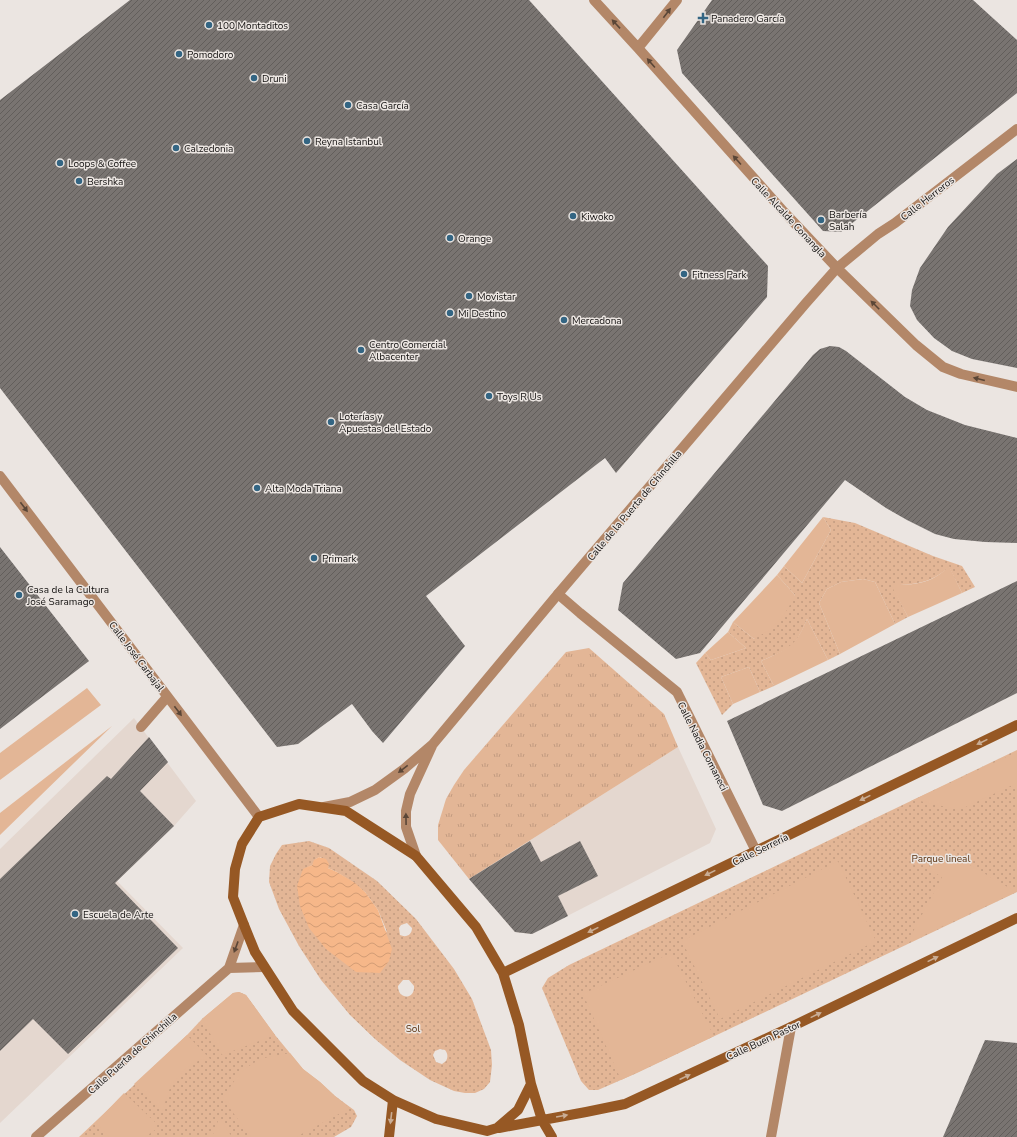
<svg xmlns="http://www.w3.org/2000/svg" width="1017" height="1137" font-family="'Nunito Sans',sans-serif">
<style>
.built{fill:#e4d7cf}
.grass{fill:url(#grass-tufts)}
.park{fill:url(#park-dots);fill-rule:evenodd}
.garden{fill:#e3b696}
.water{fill:url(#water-waves)}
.building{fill:url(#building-hatch)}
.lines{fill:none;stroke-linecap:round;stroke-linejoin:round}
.service{stroke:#b38768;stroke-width:10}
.pedestrian{stroke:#b38768;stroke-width:10}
.minor{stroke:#b38768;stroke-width:10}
.secondary{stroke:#965824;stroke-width:10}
.oneway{fill:#5a4637}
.oneway2{fill:#c9ad95}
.poi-dot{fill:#336583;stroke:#ebe5e1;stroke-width:1.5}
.labels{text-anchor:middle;stroke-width:3;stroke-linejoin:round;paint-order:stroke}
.poi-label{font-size:10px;fill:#12100f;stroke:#ebe5e1;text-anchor:start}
.street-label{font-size:10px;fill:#12100f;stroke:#ebe5e1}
.park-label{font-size:10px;fill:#5c3311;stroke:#ebe5e1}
</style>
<defs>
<pattern id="grass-tufts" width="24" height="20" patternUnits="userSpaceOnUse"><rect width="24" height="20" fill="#e3b696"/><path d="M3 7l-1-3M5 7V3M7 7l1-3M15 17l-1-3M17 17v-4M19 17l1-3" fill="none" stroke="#c29b80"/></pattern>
<pattern id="park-dots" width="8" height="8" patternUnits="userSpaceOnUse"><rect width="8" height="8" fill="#e3b696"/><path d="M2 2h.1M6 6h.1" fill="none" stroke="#c29b80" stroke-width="1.8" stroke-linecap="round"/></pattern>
<pattern id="water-waves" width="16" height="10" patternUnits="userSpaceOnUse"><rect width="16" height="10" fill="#f6b789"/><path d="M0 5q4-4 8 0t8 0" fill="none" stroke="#d29c75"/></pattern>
<pattern id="building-hatch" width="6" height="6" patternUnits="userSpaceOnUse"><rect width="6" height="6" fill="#797471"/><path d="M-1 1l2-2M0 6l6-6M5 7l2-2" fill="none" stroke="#625e5b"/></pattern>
</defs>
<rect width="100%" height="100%" fill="#ebe5e1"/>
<path class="built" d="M134,718L196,801L174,826L117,881L183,948L0,1123V849Z
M678,747L716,829L710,843L532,934L515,932L469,879Z"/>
<path class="grass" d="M589,648L664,714L678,747L469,879L438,840V825L446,799L454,785L464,770L566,652Z"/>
<path class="park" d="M823,517L855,523L933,556L962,566L975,587L962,593L949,567C932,583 914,585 892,585L908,617L895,624L875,582L863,579L841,582L827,589L819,603L840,654L828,660L807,619C804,627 800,635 795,642C787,651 772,656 761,661L774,686L760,692L749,667L721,677L733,704L722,715L696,663L705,653L711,660L746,648L728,632L733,622L754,639L795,595L777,575L784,566L802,583L831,530Z
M1017,750V892L637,1073L598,1090H589L581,1081L542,988L548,978L569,965Z
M309,841L329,848L377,881L416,919L454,969L472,999L491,1050L492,1065L490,1082L484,1089L475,1093H465L454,1091L430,1080L400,1060L375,1039L350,1015L321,980L299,946L279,909L269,882L270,866L276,854L282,845ZM319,857H321L328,868L337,872L355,884L366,893L378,910L387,932L303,870L312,865L316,859ZM407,923L412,928C412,935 406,938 400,935L399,928L401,925ZM403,980H409L414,986C415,1000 398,1000 398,986ZM440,1049L445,1050C448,1054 448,1057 446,1061L442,1064L436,1062L433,1055L435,1051Z
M239,992L246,995L275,1035L303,1069L320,1082L335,1096L354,1110L357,1116L351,1127L334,1137H79L187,1035L202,1019L233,993Z"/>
<path class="garden" d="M823,517L831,530L802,583L784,566Z
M949,566L962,593L908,617L891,585C914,585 932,584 949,566Z
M777,575L795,595C785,616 776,628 754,639L733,622Z
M863,579L875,582L895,624L840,654L819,603L827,589L841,582Z
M807,619L828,660L774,686L761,661C772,656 787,650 795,641C800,635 804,626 807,619Z
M728,632L746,648L711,660L705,653Z
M749,667L760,692L733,704L721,677Z
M87,688L101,705L0,780V753Z
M112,726L0,835V813Z
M1017,752V783L959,810L920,801H911Z
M941,848L1016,892L907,943L942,877L928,869Z
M838,861L876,941L720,1019L682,941Z
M671,953L714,1036L621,1080L583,994Z
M239,992L246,995L275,1035L222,1055L202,1019L233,993Z
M187,1035L210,1059L200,1060L187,1067L171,1085L162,1111L134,1084Z
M290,1053L303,1069L320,1082L335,1096L350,1108L296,1137H251L223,1099C234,1080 243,1065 265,1058C273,1055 282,1055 290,1053Z
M124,1093L156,1123L155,1130L145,1137H109L96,1122Z
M219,1117L232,1137H211L215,1131Z"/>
<path class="water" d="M319,857L326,859L329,864L328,868L337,872L355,883L366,893L378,910L392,949L389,961L380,973L356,972L326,949L309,928L300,906L297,886L303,869L312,865L314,860Z"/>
<path class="building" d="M130,0H529L768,266L767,297L616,473L605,458L426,596L465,646L383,743L372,731L352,704L298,744L277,747L0,388V100Z
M712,0H973L1017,40V93L841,232L823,231L682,73L677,50Z
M1017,159V368L972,359L952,351L934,338L917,320L910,306L912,290L920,268L948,227L997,174Z
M830,346L839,347L846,351L905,397L927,410L965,425L1017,438V543L985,542L954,539L935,534L907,520L886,508L845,480L700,653L676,659L618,610L623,583L813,355L820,349Z
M0,547L89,661L0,729Z
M1017,581V693L782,811L763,805L727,721Z
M149,737L168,762L140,791L174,826L115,883L178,948L68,1054L33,1019L0,1051V879L107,776L111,779Z
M530,841L541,862L580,841L598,876L558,896L568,916L532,934L515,932L469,879Z
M985,1040L1017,1043V1137H943Z"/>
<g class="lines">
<path class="service" d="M141,727L167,697"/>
<path class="pedestrian" d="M558,594L580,613L677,692L756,851"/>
<path class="minor" d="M594,0L638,48L784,212L837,268L916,345L943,367L961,374L1017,387
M638,48L677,0
M0,476L259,817
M324,807L350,802L375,790L404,769L433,744L558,594L806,303L837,268L878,234L895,223L1017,129
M416,856L406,827V811L410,794L432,746
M229,968L244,925
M229,968L264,967
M36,1137L229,968
M771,1137L791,1027"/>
<path class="secondary" d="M503,973L1017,725
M531,1084L518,1110L497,1128L487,1131L436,1119L393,1100L363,1081L293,1011L255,952L244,925L233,897L235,869L242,844L259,817L299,804L346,811L416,856L476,927L503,973L519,1025L531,1084L542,1120L552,1137
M499,1128L586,1112L625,1104L791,1027L1017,918
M389,1137L393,1100"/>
</g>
<defs><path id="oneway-solid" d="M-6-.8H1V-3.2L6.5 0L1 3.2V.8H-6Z"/></defs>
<g class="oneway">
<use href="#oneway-solid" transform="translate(667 13) rotate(-53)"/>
<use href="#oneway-solid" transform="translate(616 24) rotate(-133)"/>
<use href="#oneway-solid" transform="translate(651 63) rotate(-131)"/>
<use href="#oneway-solid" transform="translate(737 160) rotate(-132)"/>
<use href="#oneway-solid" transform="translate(875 305) rotate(-135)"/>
<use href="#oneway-solid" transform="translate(979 379) rotate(-166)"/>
<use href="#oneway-solid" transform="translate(24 507) rotate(53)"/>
<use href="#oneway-solid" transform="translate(178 711) rotate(53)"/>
<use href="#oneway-solid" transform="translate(403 769) rotate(142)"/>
<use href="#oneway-solid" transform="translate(406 819) rotate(-91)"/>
<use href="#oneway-solid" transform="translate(236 947) rotate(110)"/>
</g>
<g class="oneway2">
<use href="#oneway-solid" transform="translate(982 742) rotate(154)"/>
<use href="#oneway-solid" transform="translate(865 798) rotate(154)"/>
<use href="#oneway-solid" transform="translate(710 873) rotate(154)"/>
<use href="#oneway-solid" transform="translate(593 930) rotate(154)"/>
<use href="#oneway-solid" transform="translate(933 959) rotate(-26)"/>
<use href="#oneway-solid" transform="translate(816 1015) rotate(-26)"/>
<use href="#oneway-solid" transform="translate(685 1077) rotate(-25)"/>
<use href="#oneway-solid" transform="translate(562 1116) rotate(-10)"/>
<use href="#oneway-solid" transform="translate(391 1118) rotate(97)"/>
</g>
<g class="poi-dot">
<path d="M701 12h4v4h4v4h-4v4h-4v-4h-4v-4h4z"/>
<circle cx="209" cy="25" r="4"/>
<circle cx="179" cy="54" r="4"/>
<circle cx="254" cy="78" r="4"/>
<circle cx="348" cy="105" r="4"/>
<circle cx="307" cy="141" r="4"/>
<circle cx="176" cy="148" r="4"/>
<circle cx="60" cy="163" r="4"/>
<circle cx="79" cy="181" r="4"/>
<circle cx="573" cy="216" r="4"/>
<circle cx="821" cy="220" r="4"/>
<circle cx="450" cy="238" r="4"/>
<circle cx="684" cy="274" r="4"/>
<circle cx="469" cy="296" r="4"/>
<circle cx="450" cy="313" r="4"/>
<circle cx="564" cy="320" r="4"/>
<circle cx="361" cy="350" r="4"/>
<circle cx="489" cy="396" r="4"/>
<circle cx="331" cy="422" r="4"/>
<circle cx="257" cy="488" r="4"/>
<circle cx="314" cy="558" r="4"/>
<circle cx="19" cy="595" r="4"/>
<circle cx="75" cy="914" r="4"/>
</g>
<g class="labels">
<g class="poi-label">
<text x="711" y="22">Panadero García</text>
<text x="217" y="29">100 Montaditos</text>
<text x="187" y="58">Pomodoro</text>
<text x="262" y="82">Druni</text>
<text x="356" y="109">Casa García</text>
<text x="315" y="145">Reyna Istanbul</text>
<text x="184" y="152">Calzedonia</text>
<text x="68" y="167">Loops &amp; Coffee</text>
<text x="87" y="185">Bershka</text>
<text x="829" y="218">Barbería<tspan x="829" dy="12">Salah</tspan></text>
<text x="581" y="220">Kiwoko</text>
<text x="458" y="242">Orange</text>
<text x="692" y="278">Fitness Park</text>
<text x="477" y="300">Movistar</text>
<text x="458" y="317">Mi Destino</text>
<text x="572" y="324">Mercadona</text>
<text x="369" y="348">Centro Comercial<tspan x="369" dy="12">Albacenter</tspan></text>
<text x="497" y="400">Toys R Us</text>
<text x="339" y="420">Loterías y<tspan x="339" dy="12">Apuestas del Estado</tspan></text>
<text x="265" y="492">Alta Moda Triana</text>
<text x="322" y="562">Primark</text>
<text x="27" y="593">Casa de la Cultura<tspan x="27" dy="12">José Saramago</tspan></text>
<text x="83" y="918">Escuela de Arte</text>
</g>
<g class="street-label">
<text transform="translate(927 198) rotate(-38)" y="4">Calle Herreros</text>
<text transform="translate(789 217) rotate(47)" y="4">Calle Alcalde Conangla</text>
<text transform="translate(634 505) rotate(-50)" y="4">Calle de la Puerta de Chinchilla</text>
<text transform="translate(137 656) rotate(53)" y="4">Calle José Carbajal</text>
<text transform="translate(703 746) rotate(63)" y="4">Calle Nadia Comaneci</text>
<text transform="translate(760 849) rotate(-26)" y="4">Calle Serrería</text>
<text transform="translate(763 1040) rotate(-25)" y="4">Calle Buen Pastor</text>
<text transform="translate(132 1053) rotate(-42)" y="4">Calle Puerta de Chinchilla</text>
</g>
<g class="park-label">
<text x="941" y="862">Parque lineal</text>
<text x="413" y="1032">Sol</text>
</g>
</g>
</svg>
